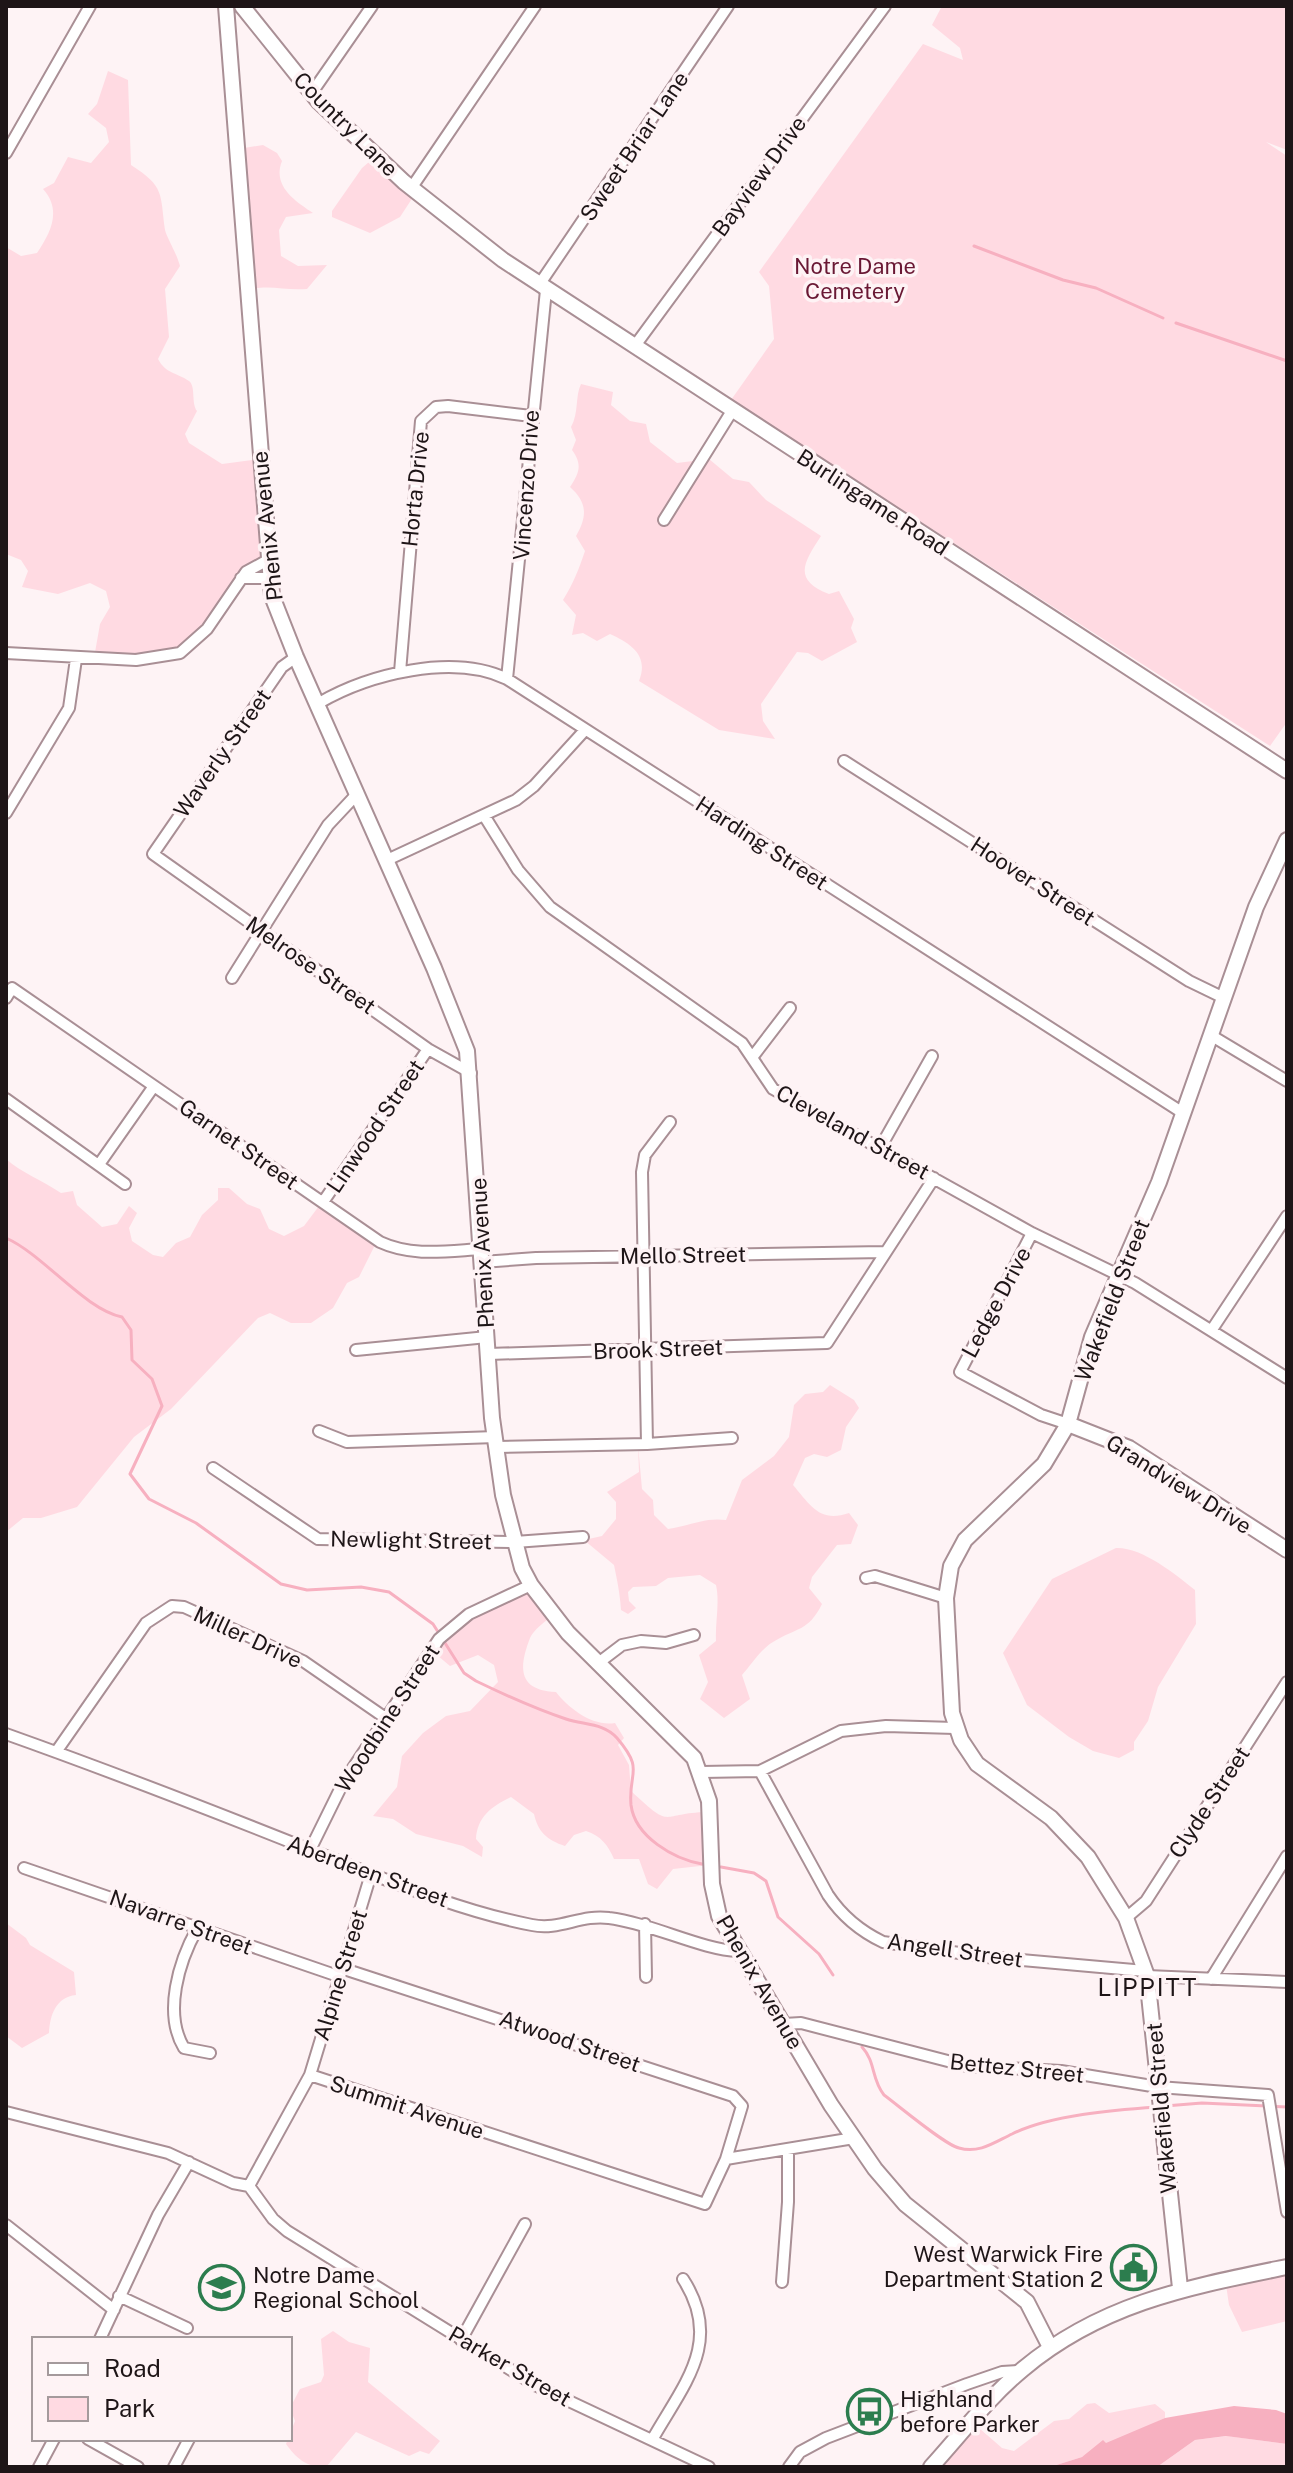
<svg xmlns="http://www.w3.org/2000/svg" width="1293" height="2473" font-family="'Public Sans',sans-serif">
<style>
.green{fill:#ffdae2}
.water{fill:#f7b0c0}
.lines{fill:none;stroke-linecap:round;stroke-linejoin:round}
.stream{stroke:#f7b0c0;stroke-width:3}
.street-casing{stroke:#a98f95;stroke-width:14}
.secondary-casing{stroke:#a98f95;stroke-width:18}
.street{stroke:#fff;stroke-width:10}
.secondary{stroke:#fff;stroke-width:14}
.labels{text-anchor:middle;stroke-width:7;stroke-linejoin:round;paint-order:stroke}
.street-label{font-size:22px;fill:#1e1517;stroke:#fef3f5}
.park-label{font-size:22px;fill:#691834;stroke:#fef3f5}
.poi-label{font-size:22px;fill:#1e1517;stroke:#fef3f5;text-anchor:start}
.neighbourhood-label{font-size:24px;letter-spacing:2px;fill:#1e1517;stroke:#fef3f5}
</style>
<rect width="100%" height="100%" fill="#fef3f5"/>
<path class="green" d="M942,6H1287V150L1266,142L1287,156V722L1270,746L731,400L774,339L769,286L759,272L923,44L963,60L960,48L932,25Z
M108,71L128,80L131,165C165,187 160,193 165,230C167,238 177,254 180,266L165,289L169,337L158,359C166,374 176,372 189,381C196,386 191,403 197,411L185,434L189,443L222,464L259,459L268,556L245,574L180,654L94,658L100,624L110,607L106,591L90,583L58,594L22,587L28,571L21,560L6,554V247L21,256L37,253C51,232 62,210 43,189L54,183L68,157L91,163L109,142L106,128L88,114L97,104Z
M263,145L277,153L282,161C272,186 295,201 313,213L286,217L279,230L281,256L298,266L327,265L307,289C285,291 269,284 248,290L238,149Z
M376,156L417,191L400,217L370,233L332,217V211L362,168Z
M581,384L613,392L611,405L630,421L646,424L650,442L677,463L709,459L733,479L749,482L766,500L821,536C804,562 792,580 829,594L839,591L854,619L851,628L857,642L822,661L808,653L797,652L761,704L763,721L775,739L719,730L639,681C649,656 632,644 610,634L597,641L583,633L572,635L576,615L563,600C573,584 579,569 585,551L576,536C587,517 588,503 570,487C579,473 583,465 572,450L576,440L571,427C579,413 575,396 581,384Z
M6,1159C22,1173 42,1180 61,1193L73,1191L77,1205L102,1227L117,1224L129,1206L137,1213L129,1228L132,1241L153,1255L163,1257L176,1243L190,1237L202,1215L218,1200V1188H229L247,1204L260,1209L269,1229L284,1236L304,1226L322,1202L377,1241L359,1277L347,1283L333,1308L311,1323H291L270,1313L258,1318L171,1409L134,1437L77,1507L41,1518H23L6,1532Z
M830,1385L854,1400L859,1408L846,1427L841,1450L827,1457L814,1454L805,1458L793,1485C811,1506 820,1523 849,1513L858,1525L851,1544L837,1545L812,1577L809,1588L822,1604C808,1632 797,1627 773,1642C761,1649 751,1665 742,1675L750,1699L724,1718L700,1699L708,1682L699,1655L716,1641C715,1622 720,1603 716,1585L700,1575L668,1578L656,1586L633,1587L628,1592L629,1601L636,1608L628,1614L621,1610C620,1593 617,1580 614,1565L584,1540L602,1536L616,1519V1502L607,1492L639,1472L638,1445L642,1489L653,1500L654,1515L668,1529C689,1526 705,1517 726,1520L742,1480L774,1456L789,1437L794,1405L805,1394L823,1392Z
M1116,1548C1142,1547 1175,1574 1195,1590L1196,1624L1158,1687L1148,1721L1134,1742V1750L1119,1758L1093,1751L1069,1737L1027,1705L1003,1653L1052,1579Z
M527,1585L553,1615C546,1621 533,1630 530,1638C519,1667 517,1690 556,1692C568,1708 593,1727 615,1723L624,1738L618,1745L629,1765L631,1791C674,1831 658,1813 707,1812L709,1865L673,1869L657,1889L648,1884L639,1859H614C608,1845 601,1836 586,1831L574,1835L565,1846C547,1840 538,1832 534,1814L511,1797C492,1806 477,1817 476,1839L483,1847L482,1857L463,1846L416,1834L393,1819L373,1816L397,1787L402,1756L423,1733L446,1716L470,1711L498,1682L494,1665L478,1655L450,1666L431,1650L440,1635Z
M6,1923L26,1938L30,1945L74,1972L76,1995C56,1997 50,2015 49,2033L22,2048L6,2036Z
M1287,2266V2321L1242,2332L1229,2305L1225,2278Z
M333,2331L349,2342L370,2348L368,2382L440,2441L429,2454L420,2451L409,2456L356,2432L326,2467C306,2467 297,2459 286,2444L295,2421L290,2408L300,2389L321,2382L324,2375L321,2339Z
M1095,2403L1109,2413L1155,2404L1165,2412V2418L1082,2457L1050,2467H929L971,2421L1002,2448L1014,2451L1054,2421L1069,2419L1087,2404Z
M1227,2436L1287,2444V2467H1157L1195,2440Z"/>
<path class="water" d="M1234,2406L1276,2410L1287,2414V2444L1226,2436L1195,2440L1157,2467H1050L1082,2457L1103,2440L1106,2443L1165,2418Z"/>
<g class="lines">
<path class="stream" d="M974,246L1063,280L1096,288L1163,318
M1176,323L1287,361
M6,1238C44,1255 84,1309 122,1317L131,1330L132,1360L152,1379L162,1406L130,1474L149,1499L196,1523L281,1584L307,1590L361,1587L389,1592L433,1624L464,1673L476,1681C505,1695 536,1709 566,1719C584,1725 604,1723 617,1738C645,1771 628,1771 631,1805C635,1837 674,1859 702,1864
M721,1867L754,1873L766,1881L778,1917L819,1954L833,1975
M862,2047C876,2062 871,2079 884,2095C899,2106 945,2145 959,2148C979,2154 995,2142 1012,2134C1050,2115 1114,2110 1157,2107
M1165,2106L1202,2103L1287,2107"/>
<defs>
<path id="street" d="M311,94L372,6
M6,153L90,6
M412,187L535,6
M539,285L728,6
M634,347L885,6
M664,520L732,411
M241,578H271
M6,653L136,660L180,653L207,629L246,572L268,560
M296,657L282,667L153,854L428,1049L471,1073
M400,672L421,421L436,407L448,406L531,416
M507,679L546,290
M319,703C369,674 453,653 507,679L1183,1113
M844,761L1189,981L1224,998
M6,813L69,708L76,659
M485,817L518,870L550,907L742,1043L773,1089L1032,1233L1135,1283L1287,1378
M387,860L516,800L534,786L585,730
M232,978L328,825L358,793
M6,998L12,988L380,1242C412,1257 447,1251 481,1249
M1212,1036L1287,1081
M754,1055L790,1008
M6,1099L125,1184
M880,1148L932,1056
M100,1163L154,1086
M323,1202L428,1049
M1032,1233L960,1372L1041,1415L1068,1424
M482,1262L536,1258L884,1252
M1213,1328L1287,1216
M356,1350L487,1337
M489,1354L827,1343L934,1178
M319,1431L347,1442L496,1437
M647,1444L642,1172L645,1155L670,1122
M497,1447L647,1444L732,1438
M213,1468L318,1539L515,1542L583,1537
M866,1578L875,1576L946,1598
M597,1664L622,1645L641,1641L666,1643L694,1635
M6,1734C107,1770 208,1809 308,1849C380,1877 455,1910 532,1925C559,1931 581,1914 609,1918C651,1923 702,1950 738,1951
M56,1752L146,1623L172,1606L184,1607L303,1661L387,1719
M760,1771L828,1895C842,1916 860,1931 883,1942L987,1957L1145,1971
M702,1772L760,1771L841,1731L886,1726L955,1728
M310,1850L343,1783L439,1639L469,1614L531,1585
M24,1868L338,1976
M1126,1918L1146,1901L1287,1682
M645,1924L646,1977
M197,1929C179,1961 163,2013 184,2048L210,2053
M341,1968L733,2096L742,2106L726,2159
M1147,1976L1287,1982
M1211,1979L1287,1856
M784,2024L801,2023L967,2066L1061,2071L1158,2087L1268,2095L1287,2212
M310,2075L705,2204L726,2159L854,2138
M6,2112L168,2153L233,2183L249,2186
M249,2186L273,2219L287,2231L537,2386L709,2467
M249,2186L310,2075L371,1874
M6,2225L114,2310
M782,2282L788,2202V2150
M119,2296L187,2328
M100,2339L158,2215L189,2162
M461,2340L525,2224
M88,2439L138,2467
M652,2440C683,2385 724,2342 683,2279
M39,2467L54,2439
M174,2467L189,2439
M789,2467L800,2452L826,2438L967,2384L1002,2372L1020,2371"/>
<path id="secondary" d="M226,6L272,596L296,657L434,968L467,1051L492,1418L503,1495L522,1568L531,1585L568,1633L694,1758L709,1801L712,1884L719,1916L831,2105L875,2169L905,2204L1027,2302L1050,2347
M242,6L319,102L404,182L503,260L1287,771
M1068,1424L1129,1448L1287,1550
M1180,2288L1147,1976L1126,1918L1088,1857L1051,1818L977,1764L961,1740L952,1713L946,1598L951,1566L965,1540L1044,1464L1068,1424L1092,1337L1159,1182L1256,907L1287,840
M931,2467C961,2434 988,2398 1023,2369C1102,2303 1189,2287 1287,2267"/>
</defs>
<use href="#street" class="street-casing"/>
<use href="#secondary" class="secondary-casing"/>
<use href="#street" class="street"/>
<use href="#secondary" class="secondary"/>
</g>
<defs>
<symbol id="civic-ring" viewBox="-11 -11 22 22"><circle r="9.5" fill="#fef3f5" stroke="#2c7d4e" stroke-width="1.5"/><path d="M-.6-6.5H3V-4.5H.6V-3L4-1V1h2V6H-6V1h2V-1L-.6-3ZM-1.2 2.5V6h2.4V2.5Z" fill="#2c7d4e"/></symbol>
<symbol id="school-ring" viewBox="-11 -11 22 22"><circle r="9.5" fill="#fef3f5" stroke="#2c7d4e" stroke-width="1.5"/><path d="M0-5L7-2L0 1L-7-2ZM-4 1L0 2.5L4 1V4Q0 6-4 4Z" fill="#2c7d4e"/></symbol>
<symbol id="bus-ring" viewBox="-11 -11 22 22"><circle r="9.5" fill="#fef3f5" stroke="#2c7d4e" stroke-width="1.5"/><path d="M-5-6H5V4H4V6H2V4H-2V6H-4V4H-5ZM-3.5-4V0h7V-4ZM-3.5 1.2v1.5H-2V1.2ZM2 1.2v1.5H3.5V1.2Z" fill="#2c7d4e"/></symbol>
</defs>
<g fill-rule="evenodd">
<use href="#civic-ring" x="1108" y="2242" width="51" height="51"/>
<use href="#school-ring" x="196" y="2262" width="51" height="51"/>
<use href="#bus-ring" x="844" y="2386" width="51" height="51"/>
</g>
<g class="labels">
<g class="street-label">
<text transform="translate(346 124) rotate(45)" y="8">Country Lane</text>
<text transform="translate(634 146) rotate(-56)" y="8">Sweet Briar Lane</text>
<text transform="translate(759 176) rotate(-54)" y="8">Bayview Drive</text>
<text transform="translate(526 485) rotate(-86)" y="8">Vincenzo Drive</text>
<text transform="translate(415 489) rotate(-84)" y="8">Horta Drive</text>
<text transform="translate(873 502) rotate(33)" y="8">Burlingame Road</text>
<text transform="translate(267 526) rotate(-96)" y="8">Phenix Avenue</text>
<text transform="translate(222 753) rotate(-55)" y="8">Waverly Street</text>
<text transform="translate(762 843) rotate(33)" y="8">Harding Street</text>
<text transform="translate(1033 881) rotate(33)" y="8">Hoover Street</text>
<text transform="translate(311 965) rotate(35)" y="8">Melrose Street</text>
<text transform="translate(375 1126) rotate(-56)" y="8">Linwood Street</text>
<text transform="translate(853 1132) rotate(29)" y="8">Cleveland Street</text>
<text transform="translate(239 1144) rotate(35)" y="8">Garnet Street</text>
<text transform="translate(482 1253) rotate(-93)" y="8">Phenix Avenue</text>
<text transform="translate(683 1255) rotate(-1)" y="8">Mello Street</text>
<text transform="translate(1112 1300) rotate(-69)" y="8">Wakefield Street</text>
<text transform="translate(996 1302) rotate(-62)" y="8">Ledge Drive</text>
<text transform="translate(658 1349) rotate(-2)" y="8">Brook Street</text>
<text transform="translate(1179 1484) rotate(32)" y="8">Grandview Drive</text>
<text transform="translate(411 1540) rotate(1)" y="8">Newlight Street</text>
<text transform="translate(248 1637) rotate(25)" y="8">Miller Drive</text>
<text transform="translate(387 1718) rotate(-57)" y="8">Woodbine Street</text>
<text transform="translate(1209 1802) rotate(-57)" y="8">Clyde Street</text>
<text transform="translate(368 1871) rotate(20)" y="8">Aberdeen Street</text>
<text transform="translate(181 1922) rotate(20)" y="8">Navarre Street</text>
<text transform="translate(955 1950) rotate(8)" y="8">Angell Street</text>
<text transform="translate(340 1975) rotate(-73)" y="8">Alpine Street</text>
<text transform="translate(760 1982) rotate(60)" y="8">Phenix Avenue</text>
<text transform="translate(570 2041) rotate(19)" y="8">Atwood Street</text>
<text transform="translate(1017 2068) rotate(6)" y="8">Bettez Street</text>
<text transform="translate(407 2107) rotate(18)" y="8">Summit Avenue</text>
<text transform="translate(1161 2108) rotate(-95)" y="8">Wakefield Street</text>
<text transform="translate(510 2366) rotate(30)" y="8">Parker Street</text>
</g>
<g class="park-label">
<text x="855" y="274">Notre Dame<tspan x="855" dy="25">Cemetery</tspan></text>
</g>
<g class="poi-label">
<text x="1103" y="2262" text-anchor="end">West Warwick Fire<tspan x="1103" dy="25">Department Station 2</tspan></text>
<text x="253" y="2283">Notre Dame<tspan x="253" dy="25">Regional School</tspan></text>
<text x="900" y="2407">Highland<tspan x="900" dy="25">before Parker</tspan></text>
</g>
<g class="neighbourhood-label">
<text x="1148" y="1996">LIPPITT</text>
</g>
</g>
<rect width="1293" height="2473" fill="none" stroke="#1e1517" stroke-width="16"/>
<rect x="32" y="2337" width="260" height="104" fill="#fef3f5" stroke="#a49a9c" stroke-width="2"/>
<rect x="48" y="2363" width="40" height="12" fill="#ffffff" stroke="#a49a9c" stroke-width="2"/>
<text x="104" y="2377" font-size="24" fill="#1e1517">Road</text>
<rect x="48" y="2397" width="40" height="24" fill="#ffdae2" stroke="#a49a9c" stroke-width="2"/>
<text x="104" y="2417" font-size="24" fill="#1e1517">Park</text>
</svg>
